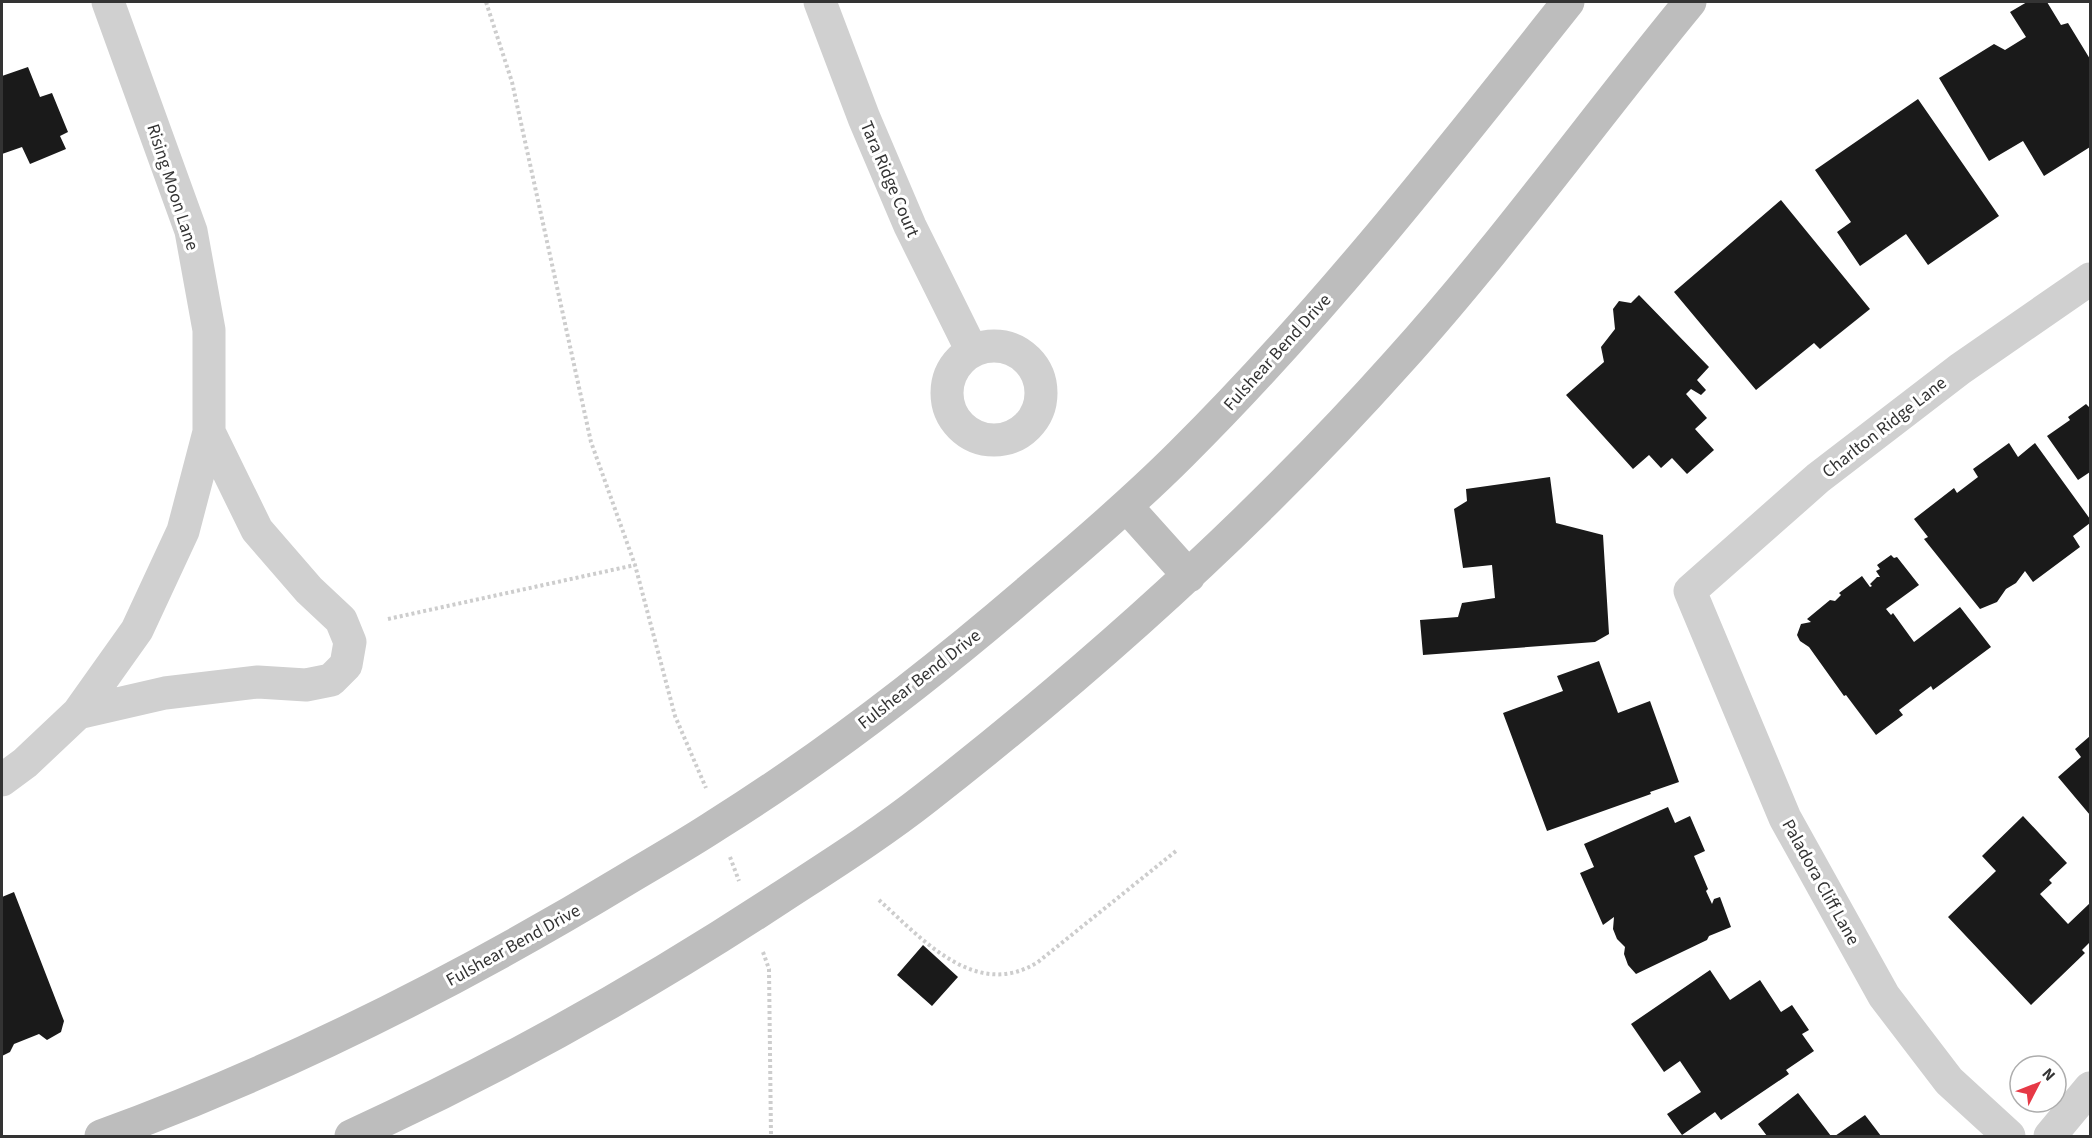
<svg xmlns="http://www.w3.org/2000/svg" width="2092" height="1138" font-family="'Source Sans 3',sans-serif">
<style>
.building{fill:#1a1a1a}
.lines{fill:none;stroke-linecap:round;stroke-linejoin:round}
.path{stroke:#cdcdcd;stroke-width:4;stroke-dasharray:3 3;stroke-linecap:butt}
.minor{stroke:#d0d0d0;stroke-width:33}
.secondary{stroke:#bdbdbd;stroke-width:33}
.labels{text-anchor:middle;stroke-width:6;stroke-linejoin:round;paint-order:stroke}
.street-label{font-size:18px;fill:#333;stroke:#fff}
</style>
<rect width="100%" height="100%" fill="#fff"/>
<path class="building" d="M2027,2H2047L2061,25L2068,23L2090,59V147L2044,176L2023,141L1989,161L1939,78L1994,44L2005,50L2026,37L2010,12Z
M28,67L40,97L52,93L68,132L60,136L66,149L30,164L22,147L2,154V76Z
M1918,99L1999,216L1928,265L1906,234L1860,266L1837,232L1851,222L1815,170Z
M1781,200L1870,309L1820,349L1814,343L1756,390L1674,292Z
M1639,295L1709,367L1697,380L1706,390L1701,395L1691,389L1686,394L1707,418L1695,429L1714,450L1687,474L1672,458L1661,468L1649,455L1633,469L1566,395L1604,362L1601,347L1615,329L1613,309L1619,301L1631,303Z
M2086,404L2089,407L2090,406V472L2078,480L2047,436L2070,420L2068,417Z
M2009,443L2018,457L2035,443L2090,519V523L2073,536L2080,547L2033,582L2025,571L2016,583L2006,589L1997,602L1980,609L1924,539L1928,537L1914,519L1954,488L1957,493L1978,477L1973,469Z
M1550,477L1556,523L1603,535L1609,634L1595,642L1423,655L1420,620L1458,617L1462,603L1495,598L1492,565L1463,568L1454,509L1467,501L1466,489Z
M1891,555L1894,558L1897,557L1919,585L1886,609L1891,615L1893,613L1914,642L1960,607L1991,647L1933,690L1931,686L1899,710L1903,715L1876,735L1846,695L1844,696L1809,647L1800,641L1797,635L1801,624L1811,622L1807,619L1830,600L1835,601L1841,595L1839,593L1862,576L1870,587L1872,586L1870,584L1877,577H1880L1876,571L1880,569L1877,565Z
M1599,661L1618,713L1650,701L1679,782L1650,792L1651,794L1547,831L1503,713L1563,691L1557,676Z
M2090,736V815L2058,777L2081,757L2075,749Z
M1668,807L1675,823L1690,816L1705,851L1694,856L1708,889L1706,891L1712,904L1714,899L1720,897L1731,927L1709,936L1707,940L1636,974L1628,965L1624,954L1625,947L1617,939L1613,929L1614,917L1603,925L1580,873L1594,867L1584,844Z
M2023,816L2067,863L2049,880L2052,883L2040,894L2068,924L2090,903V942L2082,950L2085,953L2031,1005L1948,917L1996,871L1982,856Z
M14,892L64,1021L61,1032L47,1040L39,1034L14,1044L10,1052L2,1056V897Z
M923,945L958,977L932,1006L897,975Z
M1710,970L1730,1000L1760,980L1781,1012L1792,1005L1809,1030L1802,1034L1814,1051L1786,1070L1789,1074L1721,1120L1715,1112L1682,1135L1667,1114L1701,1092L1680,1061L1664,1072L1631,1024Z
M1798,1093L1831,1136H1767L1758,1124Z
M1865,1115L1881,1136H1835Z"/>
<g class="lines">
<path class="path" d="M486,2L512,82L591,442L635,565L675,716L706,788
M388,619L635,565
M730,857L739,881
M879,900C922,939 976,1001 1038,962L1176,851
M763,952L769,969L771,1136"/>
<path class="minor" d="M820,2L864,118L910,226L972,351
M947 393a47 47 0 1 1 94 0a47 47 0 1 1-94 0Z
M78,713L165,693L258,682L306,685L331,680L346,665L350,642L341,620L309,590L257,530L209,432
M2,780L25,763L78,713L137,630L183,531L209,432V330L191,231L108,2
M2009,1136L1949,1081L1884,996L1785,818L1690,591L1818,478L1960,369L2090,279
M2050,1136L2090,1088"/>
<path class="secondary" d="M1127,507L1189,576
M101,1136C285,1069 459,981 627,879C657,861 687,844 716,825C828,755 933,673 1033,587C1084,544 1134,501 1181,454C1322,314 1445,157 1568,2
M351,1136C500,1068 643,988 780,898C829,866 880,834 927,797C1096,665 1255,522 1398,362C1502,247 1592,121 1690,2"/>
</g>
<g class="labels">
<g class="street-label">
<text transform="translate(890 179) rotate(67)" y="6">Tara Ridge Court</text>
<text transform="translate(173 187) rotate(72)" y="6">Rising Moon Lane</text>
<text transform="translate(1277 352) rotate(-48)" y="6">Fulshear Bend Drive</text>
<text transform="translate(1884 427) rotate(-38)" y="6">Charlton Ridge Lane</text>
<text transform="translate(919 679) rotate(-38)" y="6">Fulshear Bend Drive</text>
<text transform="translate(1821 882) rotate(61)" y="6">Paladora Cliff Lane</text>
<text transform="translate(513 945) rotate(-29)" y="6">Fulshear Bend Drive</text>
</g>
</g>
<rect width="2092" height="1138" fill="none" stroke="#333333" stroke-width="6"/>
<g transform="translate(2038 1084) rotate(48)"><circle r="28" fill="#ffffff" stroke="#adadad" stroke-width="1.5"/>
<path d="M0-4.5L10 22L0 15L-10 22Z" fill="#e63946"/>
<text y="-9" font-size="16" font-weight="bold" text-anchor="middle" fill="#333333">N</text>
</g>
</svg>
